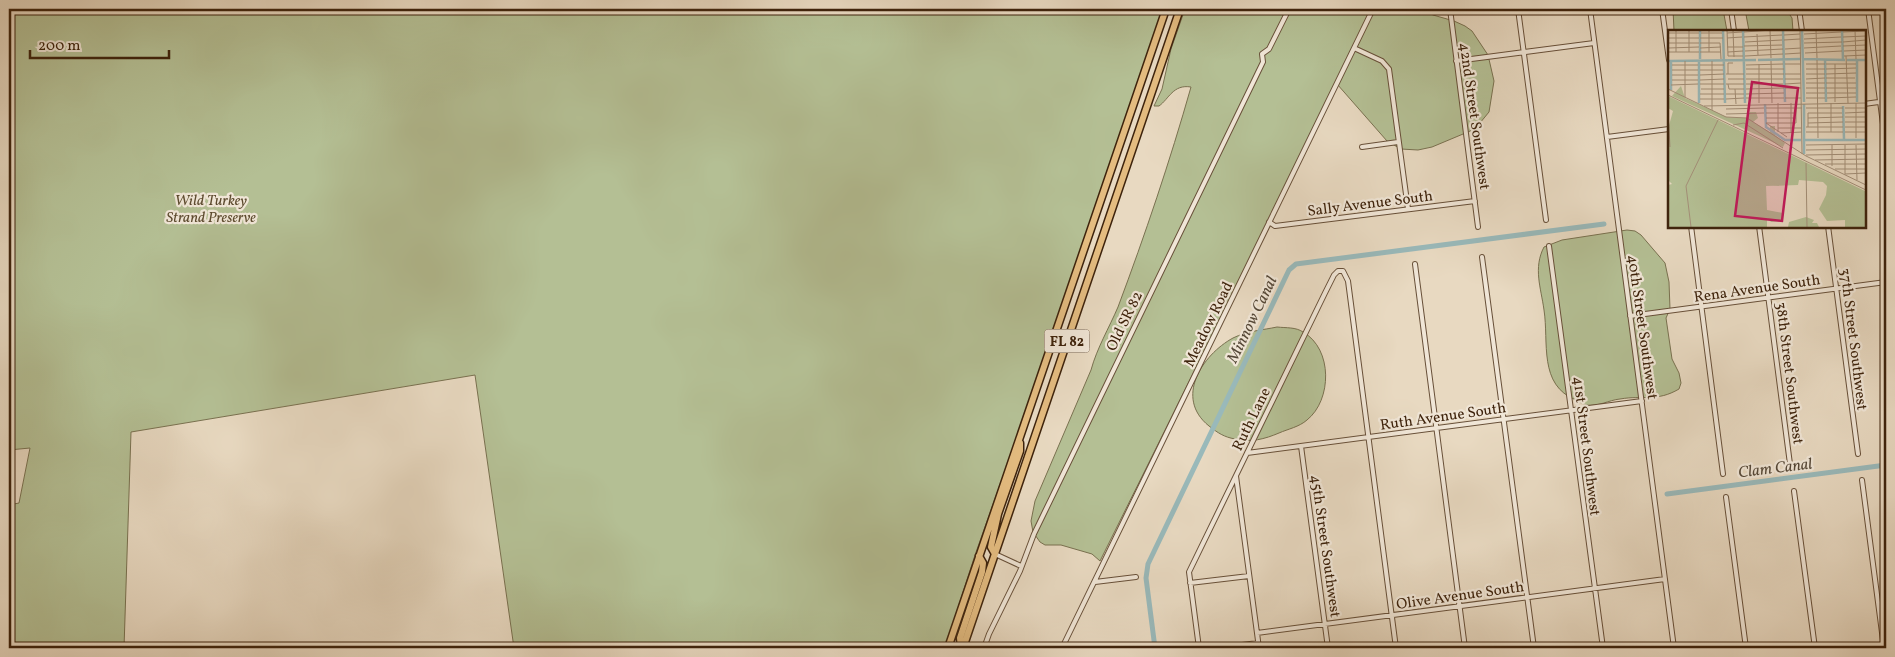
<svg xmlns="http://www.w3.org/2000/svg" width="1895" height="657" font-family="Vollkorn,serif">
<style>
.green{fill:#b4bf94;stroke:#797150}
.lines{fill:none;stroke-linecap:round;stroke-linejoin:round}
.canal{stroke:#99b9ba;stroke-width:5}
.minor-casing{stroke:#685039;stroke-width:6}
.trunk-casing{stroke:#3e230c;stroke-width:9}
.minor{stroke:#f0e6d7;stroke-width:4}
.trunk{stroke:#e4bc80;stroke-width:6}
.labels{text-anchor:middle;stroke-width:4.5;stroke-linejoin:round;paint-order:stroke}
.shield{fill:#f0e6d7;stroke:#735e49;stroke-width:1}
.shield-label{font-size:14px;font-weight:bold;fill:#3e230c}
.street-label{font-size:15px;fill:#3e230c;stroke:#f0e6d7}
.park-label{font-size:15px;font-style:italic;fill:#5c4a2e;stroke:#f0e6d7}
.water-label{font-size:16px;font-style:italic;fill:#554838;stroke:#f0e6d7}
.inset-river{fill:none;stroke:#99b9ba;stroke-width:2.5}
.inset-road{fill:none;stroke:#a49079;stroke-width:1}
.view{fill:#c2185b;fill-opacity:0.15;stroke:#c2185b;stroke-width:2.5}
.inset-edge{fill:none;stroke:#3e230c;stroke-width:2.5}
</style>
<rect width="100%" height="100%" fill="#e8d9c1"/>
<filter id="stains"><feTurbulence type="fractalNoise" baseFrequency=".004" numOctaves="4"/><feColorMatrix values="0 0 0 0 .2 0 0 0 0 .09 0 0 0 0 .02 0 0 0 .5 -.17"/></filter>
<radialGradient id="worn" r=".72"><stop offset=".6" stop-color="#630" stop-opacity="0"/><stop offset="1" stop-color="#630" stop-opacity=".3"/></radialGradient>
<path class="green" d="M9,9H1163L1018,434L975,555L945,648H514L475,375L131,432L124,648H13L9,630V505L19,503L30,448L9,450Z
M1185,9H1423L1433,15L1454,21L1465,26L1472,31L1488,55L1494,81L1489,112L1475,129L1432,147L1418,150L1401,149L1387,141L1337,84L1100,561L1092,554L1061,545H1045L1040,542L1033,532L1031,521L1035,501L1091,370C1097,348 1109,328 1118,307C1145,235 1170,161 1191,87C1173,84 1169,99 1159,106H1154L1162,89L1171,49Z
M1673,9H1723L1727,31H1674Z
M1745,9H1786L1792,18L1793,31H1749Z
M1627,230L1635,231L1641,235L1665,263L1669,282L1670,309L1666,318L1672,359L1679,373L1681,383L1679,389C1657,402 1643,395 1620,399C1609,400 1598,407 1586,405C1583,404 1579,402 1576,400C1538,385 1549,342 1544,310C1541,288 1533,268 1544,247L1562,240Z
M1277,327C1286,328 1296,327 1303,332C1333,349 1332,400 1307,420C1299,427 1288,429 1279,433C1265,439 1250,443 1235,439C1224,437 1218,433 1209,426C1174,398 1202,355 1233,338C1247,331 1263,330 1277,327Z"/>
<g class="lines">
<path class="canal" d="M1667,494L1886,465
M1155,648L1146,578L1148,564L1289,270L1296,264L1604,224"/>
<defs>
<path id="minor" d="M1450,9L1478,227
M1518,9L1546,220
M1590,9L1674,648
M1662,9L1669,60
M1731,9L1734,31
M1799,9L1802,31
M1868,9L1886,147
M1354,48L1382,61L1389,69L1408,209
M1456,61L1594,43
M1864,104L1886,101
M1607,137L1669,129
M1362,147L1398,142
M1269,222L1275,226L1475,201
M1691,226L1723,474
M1759,226L1790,464
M1828,226L1858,454
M1549,246L1603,648
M1482,257L1534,648
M1415,264L1465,648
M1630,316L1886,282
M1301,446L1328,648
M1247,453L1642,401
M1236,476L1259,648
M1862,480L1884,648
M1794,491L1815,648
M1726,497L1746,648
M995,554L1021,566
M1095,582L1136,577
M1190,583L1249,576
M1257,633L1665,579
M984,648L989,634L1020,571L1034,534L1263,62L1262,54L1269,49L1289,9
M1062,648L1373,9
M1116,648L1143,645
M1199,648L1189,572L1325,293L1334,275L1338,271H1343L1348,281L1396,648
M1218,648L1258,643"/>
<path id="trunk" d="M995,554L991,547L992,542L998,514L1020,451V443
M948,648L1166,9
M961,648L960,638L982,572L983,563L979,556
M963,648L1180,9"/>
</defs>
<use href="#minor" class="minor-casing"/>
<use href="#trunk" class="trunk-casing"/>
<use href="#minor" class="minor"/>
<use href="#trunk" class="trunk"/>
</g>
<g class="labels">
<rect class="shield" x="1044.5" y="329.5" width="45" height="23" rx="4"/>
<g class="shield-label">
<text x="1067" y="346">FL 82</text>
</g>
<g class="street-label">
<text transform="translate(1475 116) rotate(82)" y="5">42nd Street Southwest</text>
<text transform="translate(1370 203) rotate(-7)" y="5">Sally Avenue South</text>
<text transform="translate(1757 288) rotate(-8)" y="5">Rena Avenue South</text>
<text transform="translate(1124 321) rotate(-64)" y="5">Old SR 82</text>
<text transform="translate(1208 324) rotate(-64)" y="5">Meadow Road</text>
<text transform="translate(1643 327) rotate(82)" y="5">40th Street Southwest</text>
<text transform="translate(1854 339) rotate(83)" y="5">37th Street Southwest</text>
<text transform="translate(1790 373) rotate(83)" y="5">38th Street Southwest</text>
<text transform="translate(1443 416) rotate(-8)" y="5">Ruth Avenue South</text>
<text transform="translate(1251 419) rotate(-64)" y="5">Ruth Lane</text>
<text transform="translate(1587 446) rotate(83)" y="5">41st Street Southwest</text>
<text transform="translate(1326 546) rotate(82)" y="5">45th Street Southwest</text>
<text transform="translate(1460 595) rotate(-8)" y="5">Olive Avenue South</text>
</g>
<g class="park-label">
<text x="211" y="205">Wild Turkey<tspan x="211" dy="17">Strand Preserve</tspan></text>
</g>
<g class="water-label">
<text transform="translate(1251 319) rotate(-64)" y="6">Minnow Canal</text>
<text transform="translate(1775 467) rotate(-7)" y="6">Clam Canal</text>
</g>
</g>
<g transform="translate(1668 30)">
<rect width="198" height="198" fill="#e8d9c1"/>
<path d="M13,56L17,68L59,87L79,88L82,82H88L90,88L85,92L102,102V96H107V105L117,113L115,117L4,66ZM0,66L197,161V197H177V190L159,191L151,179L158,165L159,156L155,152L131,150L130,155L98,156L99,180L115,183L113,191L103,192L99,188V197H0V155L4,154L0,150V99L5,81L0,78ZM138,187L146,190L144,193H149L151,197H120L121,192Z" fill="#b4bf94"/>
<path class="inset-river" d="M32,0V29M55,0L57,73M75,0L77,73M115,0L117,72M134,0L136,72M174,0L175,30M135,29L177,30M157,29L158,72M31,30V73M90,30L132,29M179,30H198M189,30V72M0,31L88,30M3,31V60M97,74L98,97L117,110H133M136,74V124M175,76L176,109M135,110H198"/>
<path class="inset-road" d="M8,0V22M21,0V22M41,0V22M59,0L60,26H75M65,0L66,27M102,0L103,28M132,0L134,124M148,0L149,28M187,0L188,29M76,2L104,0M175,2L198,1M0,3H31M33,3H54M59,3L74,2M89,4L90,25M136,4L173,2M116,5L132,4M76,7L114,5M175,7L198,6M0,8H31M32,8H55M59,8L74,7M136,9L173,7M116,10L132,9M77,12L114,10M175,12L198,10M0,13H31M32,13H52L53,29M136,13L174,12M76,16L114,15M175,16L198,15M59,17H75M0,18L31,17M32,18L53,17M136,18L173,16M117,19L133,18M77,21L115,19M176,21L198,20M0,22H31M32,22H53M60,22L75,21M137,23L174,21M117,24L133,23M77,26L115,24M176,26L198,25M178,26L180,73M149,30L150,108M17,31V67M44,31V80M103,31L104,73M91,34V73M117,34H133M138,34H157M158,34H188M167,34V72M4,35H30M32,35H56M78,35L115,34M78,39H116M138,39H157M158,39L188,38M4,40H30M32,40H55M58,44H76M60,44V33H65M78,44H116M117,44H133M138,44H157M158,44L188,43M4,45H30M32,45L56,44M158,48H187M60,49H76M78,49H115M117,49H133M138,49L157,48M4,50H30M32,50L56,49M138,53H157M158,53H188M32,54H56M58,54H76M60,54L61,59H76M78,54H115M117,54L133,53M3,55L30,54M117,58H133M138,58H157M158,58H188M0,59L58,87L79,88L138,126L198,155M33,59H56M67,59L68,74M78,59L116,58M138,63H157M159,63H188M32,64H56M58,64H76M78,64L116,63M0,65L198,160M78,68H116M117,68H133M138,68H157M159,68L188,67M32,69H56M58,69L76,68M110,73V102M123,73V102M163,73V102M188,73V108M36,76L198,73M98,78H134M138,78H175M177,78H198M58,79L96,78M0,81L2,117M98,83H128M177,83L198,82M58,84L96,83M177,87H198M98,88H128M140,88L175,87M177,92H198M98,93H128V78M98,93L119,107M140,93L175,92M65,95L76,93L115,118M138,97H175M140,97V83H174M177,97H198M110,98H134M138,102H175M177,102H198M113,103L134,102M138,115L198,114M164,115V136M177,115V144M188,115L189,150M138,120L198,119M138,125L198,124M147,130L198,129M138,133L139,197M157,134H198M167,139H198M177,144L198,143M23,197L18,156L50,90"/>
<path class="view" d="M84,52L130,58L114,191L67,186Z"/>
<rect width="198" height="198" class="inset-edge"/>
</g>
<rect width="1895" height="657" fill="none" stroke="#e8d9c1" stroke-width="30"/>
<rect x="10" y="10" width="1875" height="637" fill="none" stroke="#3e230c" stroke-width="2.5"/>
<rect x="15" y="15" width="1865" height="627" fill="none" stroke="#3e230c"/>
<path d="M30 50v8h139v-8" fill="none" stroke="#3e230c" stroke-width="2.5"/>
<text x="38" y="50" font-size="15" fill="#3e230c" stroke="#f0e6d7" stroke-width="4" paint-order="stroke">200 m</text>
<rect width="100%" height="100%" filter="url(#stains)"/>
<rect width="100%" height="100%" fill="url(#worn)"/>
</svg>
